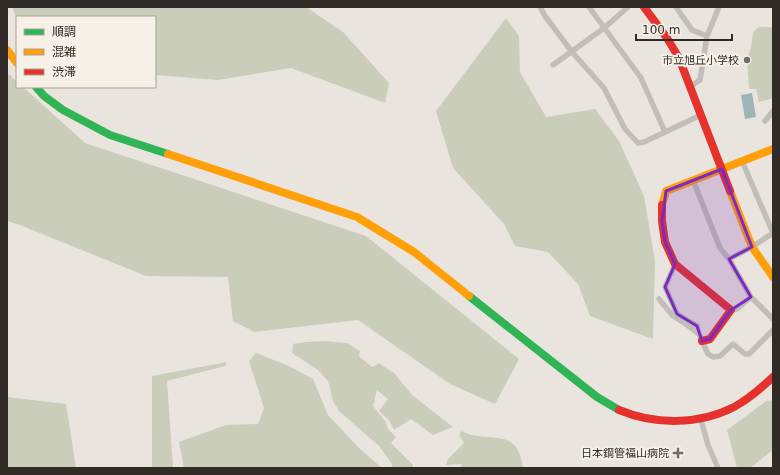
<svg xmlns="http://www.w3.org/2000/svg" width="780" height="475" font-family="'DejaVu Sans','Noto Sans JP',sans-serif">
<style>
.green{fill:#c9cdba}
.water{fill:#9db5b7}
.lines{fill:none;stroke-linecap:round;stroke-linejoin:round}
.street{stroke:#c1bdb8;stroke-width:5.5}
.fast{stroke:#30b455;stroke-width:8}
.slow{stroke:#ff9f0a;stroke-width:8}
.jam{stroke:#e5322d;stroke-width:8}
.marked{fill:#7b2cbf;fill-opacity:0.2;stroke:#7b2cbf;stroke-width:3;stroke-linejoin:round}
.poi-dot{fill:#716c67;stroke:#f6f0e6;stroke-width:1.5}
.labels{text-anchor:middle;stroke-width:4;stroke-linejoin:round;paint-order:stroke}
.poi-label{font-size:11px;fill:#312b27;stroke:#f6f0e6;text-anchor:end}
</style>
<rect width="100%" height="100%" fill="#e9e5de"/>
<path class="green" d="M12,7H306L343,32L389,83L385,103L291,68L218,80L155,75V17H17V19Z
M506,18L519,36L520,72L546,117L595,109L619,141L644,196L655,261L653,339L590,316L578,284L548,252L515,246L504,224L453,168L436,111Z
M759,27H773V98L759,102L756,89H749L747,58L751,48L753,32Z
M7,75H10L17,82V87H23L85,143L366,236L519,359L495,404L450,384L358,320L254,332L233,321L228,277L146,276L20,225L7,221Z
M325,341L347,343L360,351L359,356L372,367L379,363L394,373L412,395L453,427L433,435L411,419L394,430L389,420L379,411L388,399L377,390L373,406L385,421L388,429L396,437L391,443L413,465V468H392V464L379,446L339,411L333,401L328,381L318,370L292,353L293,344L305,342Z
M256,353L289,366L313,379L328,415L359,448L382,468H184L179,442L226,425L258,424L264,408L249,361Z
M227,362L225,366L167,381L173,468H152V376Z
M7,397L66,404L76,468H7Z
M773,400V450L750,468H737L727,430L766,401Z
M461,431C489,445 517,424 523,468H462L461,464L446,465L448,459L464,443L459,435Z"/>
<path class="water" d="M752,93L756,117L745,119L741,95Z"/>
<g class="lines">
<path class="street" d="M540,7L545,16L572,52L604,88L625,129L638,143L644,142L701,115
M589,7L641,78L665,132
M676,7L692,30L707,36
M553,65L604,28L628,7
M691,86L700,80L707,36L719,7
M765,121L773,111
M693,180L720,248L729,259L751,297L773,319
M729,259L752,247L773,233L742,161
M675,264L665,287L677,314L697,326L699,334
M659,299L673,316L686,324L699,334L708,354L713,357L720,356L733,344L745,354H749L773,330
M731,310L737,309L751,297
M701,420L708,445L718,468"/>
<path class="fast" d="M36,87L44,96L63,110L110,135L168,154
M469,296L597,397L619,410"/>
<path class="slow" d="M7,50L17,63
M168,154L357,217L414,252L469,296
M730,191L752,247L773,277
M662,205L666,191L773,149"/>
<path class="jam" d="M644,7L667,38L679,58L730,191
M662,205V221L665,242L675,264L731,310L710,339L702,341
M619,410C655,425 699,425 734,407C749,399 761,388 773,377"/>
</g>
<path class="marked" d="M722,169L752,247L729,259L751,297L731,310L710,339L702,341L697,326L677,314L665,287L675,264L665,242L662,221L666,191Z"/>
<g class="poi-dot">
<circle cx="747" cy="60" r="4"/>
<path d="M676 447h4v4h4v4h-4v4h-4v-4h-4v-4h4z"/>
</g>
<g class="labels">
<g class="poi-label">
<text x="739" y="64">市立旭丘小学校</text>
<text x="669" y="457">日本鋼管福山病院</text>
</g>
</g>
<rect width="780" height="475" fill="none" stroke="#312b27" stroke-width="16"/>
<rect x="16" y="16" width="140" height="72" fill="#f6f0e6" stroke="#a7a19a"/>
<rect x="24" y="29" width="20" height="6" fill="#30b455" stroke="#a7a19a"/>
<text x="52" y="36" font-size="12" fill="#312b27">順調</text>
<rect x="24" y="49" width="20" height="6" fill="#ff9f0a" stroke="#a7a19a"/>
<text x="52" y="56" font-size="12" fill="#312b27">混雑</text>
<rect x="24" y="69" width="20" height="6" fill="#e5322d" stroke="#a7a19a"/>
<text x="52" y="76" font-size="12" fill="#312b27">渋滞</text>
<path d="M636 34v6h96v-6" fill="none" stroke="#312b27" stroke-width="2"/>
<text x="642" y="34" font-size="12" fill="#312b27" stroke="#f6f0e6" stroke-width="3" paint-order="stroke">100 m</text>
</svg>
